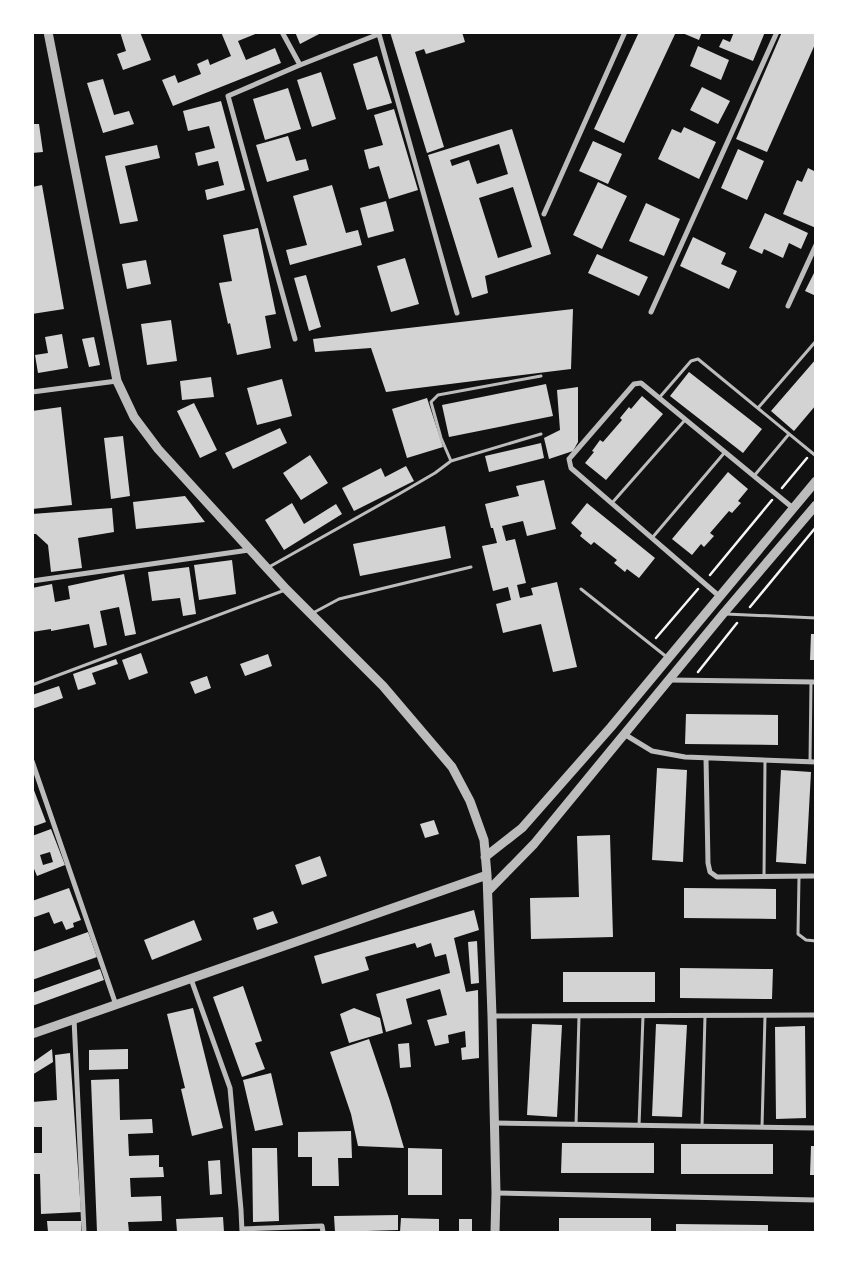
<svg xmlns="http://www.w3.org/2000/svg" width="848" height="1265" font-family="Inter,sans-serif">
<style>
.building{fill:#d3d3d3;fill-rule:evenodd}
.lines{fill:none;stroke-linecap:round;stroke-linejoin:round}
.path{stroke:#f5f5f5;stroke-width:2.5}
.service{stroke:#bcbcbc;stroke-width:3}
.minor{stroke:#bcbcbc;stroke-width:5}
.tertiary{stroke:#bcbcbc;stroke-width:9}
</style>
<rect width="100%" height="100%" fill="#111"/>
<path class="building" d="M120,32H140L151,60L123,70L117,54L126,51Z
M221,32H260L238,41L246,60L275,48L281,63L173,106L162,80L175,75L178,83L201,74L197,64L208,59L210,65L231,56Z
M295,32H323L300,44Z
M390,32H462L465,42L426,54L424,49L415,52L444,147L427,153Z
M639,32H676L624,143L594,129Z
M680,32H702L699,40Z
M734,32H765L753,61L719,47L723,39L730,42Z
M782,32H816V42L767,152L736,139Z
M698,46L729,60L721,80L690,66Z
M377,56L392,103L367,110L353,64Z
M321,72L336,119L312,127L297,80Z
M103,79L114,115L129,111L134,124L103,133L87,83Z
M702,87L730,101L718,124L690,110Z
M288,88L301,129L265,140L253,99Z
M221,101L245,190L207,200L205,190L224,185L218,161L198,166L195,153L215,148L209,126L188,131L183,111Z
M394,109L418,190L389,199L379,166L369,169L364,150L383,145L374,115Z
M32,120L34,124H39L43,152L32,153Z
M684,127L716,142L699,179L658,159L672,129L681,133Z
M512,129L551,254L485,276L488,293L472,298L428,155ZM499,144L508,174L477,184L469,160L452,166L450,160ZM513,187L532,247L498,258L479,198Z
M288,136L296,161L306,159L309,170L267,182L256,145Z
M593,141L622,154L608,184L579,171Z
M157,145L160,158L125,166L138,221L120,224L105,156Z
M738,149L764,161L747,200L721,188Z
M808,168L816,172V228L783,214L797,180L802,182Z
M598,182L627,196L602,249L573,235Z
M42,185L64,309L32,314V187Z
M332,185L346,233L358,230L362,245L290,265L286,250L307,245L293,196Z
M386,201L394,231L368,238L360,208Z
M646,203L680,219L664,256L629,241Z
M765,213L808,233L801,249L789,243L783,258L764,249L762,254L749,248Z
M258,228L276,314L265,316L271,348L237,355L230,323L228,324L219,283L232,281L223,235Z
M693,237L726,253L721,264L737,271L729,289L680,266Z
M597,254L648,277L639,296L588,273Z
M405,258L419,304L391,312L377,266Z
M146,260L151,284L127,289L122,264Z
M816,269V296L805,291Z
M306,275L321,327L309,331L294,278Z
M573,309L571,369L386,392L371,348L315,352L313,339Z
M171,320L177,361L147,365L141,324Z
M62,334L68,368L38,373L35,355L48,353L45,337Z
M94,337L100,365L89,367L82,339Z
M816,359V405L794,431L771,411Z
M689,372L762,429L743,453L670,396Z
M211,377L214,397L182,400L180,381Z
M282,379L292,416L257,425L247,388Z
M546,384L553,416L449,437L442,405Z
M578,387V442L573,451L549,459L544,438L560,430L557,390Z
M642,396L663,414L606,480L585,463L594,452L592,451L600,440L603,442L622,420L620,418L629,407L631,409Z
M427,398L443,447L407,458L392,409Z
M194,403L217,450L200,458L177,411Z
M61,407L72,505L32,509V411Z
M280,428L287,443L233,469L225,453Z
M123,436L130,496L111,499L104,438Z
M541,443L544,458L489,472L485,456Z
M310,455L328,483L301,500L283,473Z
M406,466L414,481L354,511L342,488L381,468L385,477Z
M728,472L748,489L738,501L741,503L732,513L729,511L710,533L714,536L704,547L701,544L692,555L672,539Z
M544,480L556,529L527,536L523,521L502,526L506,541L515,539L526,583L517,585L520,598L533,595L531,588L557,582L577,667L553,672L541,624L503,633L496,604L511,600L508,587L493,591L482,546L497,543L493,528H491L485,504L519,496L516,486Z
M185,496L205,522L136,529L133,502Z
M292,503L304,524L336,504L342,514L284,550L265,520Z
M587,503L655,558L639,578L627,569L625,572L614,563L617,560L594,542L591,545L580,536L582,533L571,523Z
M112,508L114,532L78,538L82,568L51,572L48,545L36,534H32V514Z
M445,526L451,558L360,576L353,544Z
M232,560L236,594L199,600L194,565Z
M189,567L196,614L183,616L180,598L152,601L148,572Z
M124,574L136,634L125,636L119,607L100,611L107,645L94,648L89,624L51,631V629L32,632V588L52,584L55,602L70,599L68,586Z
M811,634H816V660H810Z
M141,653L148,673L129,680L122,660Z
M268,654L272,666L245,676L240,664Z
M116,659L118,664L92,673L96,684L78,690L73,674Z
M207,676L211,688L195,694L190,682Z
M59,686L63,698L32,709V695Z
M686,714L778,715V745L685,744Z
M657,768L687,770L683,862L652,860Z
M781,770L811,772L806,864L776,862Z
M32,785L46,822L32,827Z
M434,820L439,834L425,838L420,824Z
M51,829L65,865L37,876L32,864V836ZM50,852L53,862L43,865L40,855Z
M610,835L613,937L531,939L530,898L579,897L577,836Z
M320,856L327,876L302,885L295,865Z
M69,888L81,920L73,923L74,927L66,930L62,921L54,924L49,912L32,918V901Z
M684,888L776,889V919L684,918Z
M474,910L479,930L454,938L466,992L478,990L479,1058L462,1060L461,1048L466,1047L465,1031L448,1035L449,1043L435,1046L427,1020L447,1015L440,989L406,999L412,1024L386,1032L376,994L450,973L446,954L435,957L431,943L417,948L415,943L365,957L369,970L322,984L314,956Z
M273,911L278,923L257,930L253,918Z
M194,920L202,940L152,960L144,940Z
M88,932L97,957L32,980V952Z
M477,941L479,983L471,984L468,942Z
M680,968L773,969L772,999L680,998Z
M100,969L104,980L32,1006V993Z
M563,972H655V1002H563Z
M243,986L262,1041L255,1043L265,1069L242,1077L213,997Z
M193,1008L223,1128L192,1136L181,1089L185,1088L167,1014Z
M354,1008L380,1018L383,1033L349,1043L340,1014Z
M532,1024L562,1025L557,1117L527,1115Z
M656,1024L687,1025L682,1117L652,1116Z
M805,1026L806,1118L776,1119L775,1027Z
M369,1039L390,1101L404,1148L358,1146L351,1114L330,1052Z
M409,1043L411,1067L400,1068L398,1044Z
M52,1049L53,1062L32,1075V1063Z
M128,1049V1069L89,1070V1050Z
M70,1053L81,1212L41,1214L40,1174H32V1153H42V1127H32V1102L57,1100L55,1055Z
M271,1073L283,1125L255,1131L243,1080Z
M119,1079L120,1120L152,1119L153,1133L128,1134L129,1156L159,1155V1167H163L164,1177L130,1178L131,1197L161,1196L162,1221L128,1222L129,1232H97L91,1080Z
M351,1131L352,1158H338L339,1186H312V1157H298V1132Z
M562,1143H654V1173H561Z
M681,1144H773V1174H681Z
M811,1146H816V1175H810Z
M252,1148H277L279,1221L253,1222Z
M408,1148L442,1149V1195H408Z
M220,1160L222,1194L210,1195L208,1161Z
M398,1215V1230L335,1232L334,1216Z
M223,1217L224,1232H177L176,1219Z
M401,1218L439,1219V1232H400Z
M559,1218H651V1232H559Z
M459,1219H472V1232H459Z
M47,1221H81V1232H48Z
M676,1224L768,1225V1232H676Z"/>
<g class="lines">
<path class="path" d="M782,488L807,458
M710,575L772,500
M750,607L816,527
M656,638L698,589
M698,672L737,623"/>
<path class="service" d="M659,398L691,361L698,359L816,456
M758,408L816,341
M451,461L441,438L431,402L438,395L541,376
M754,476L789,434
M612,503L685,420
M652,538L725,452
M269,567L399,494L435,473L451,461L541,434
M581,589L668,658
M311,614L339,599L471,567
M726,614L816,618
M32,685L285,590
M810,762L811,682
M764,877L765,760
M799,877L798,934L806,940L816,941
M576,1125L579,1016
M639,1126L643,1016
M702,1127L705,1016
M762,1127L765,1016"/>
<path class="minor" d="M282,32L300,65
M544,214L625,32
M788,306L816,245
M651,312L777,32
M295,339L228,96L300,65L379,34L457,313
M32,392L117,381
M32,581L249,550
M719,596L571,468L569,459L634,384L641,383L793,508
M669,680L816,682
M624,734L652,751L685,757L816,762
M706,758L708,863L710,872L717,877L816,876
M32,761L116,1005
M191,979L230,1088L241,1210L242,1232
M492,1016L816,1015
M74,1019L84,1232
M494,1123L816,1128
M496,1193L816,1200
M242,1229L322,1226L323,1232"/>
<path class="tertiary" d="M48,32L117,381L134,417L158,449L286,589L383,686L452,767L470,801L484,840L487,875L492,1016L496,1193L495,1232
M485,857L522,828L611,727L816,481
M488,891L534,844L723,614L816,505
M32,1034L487,875"/>
</g>
<rect width="848" height="1265" fill="none" stroke="#ffffff" stroke-width="68"/>
</svg>
